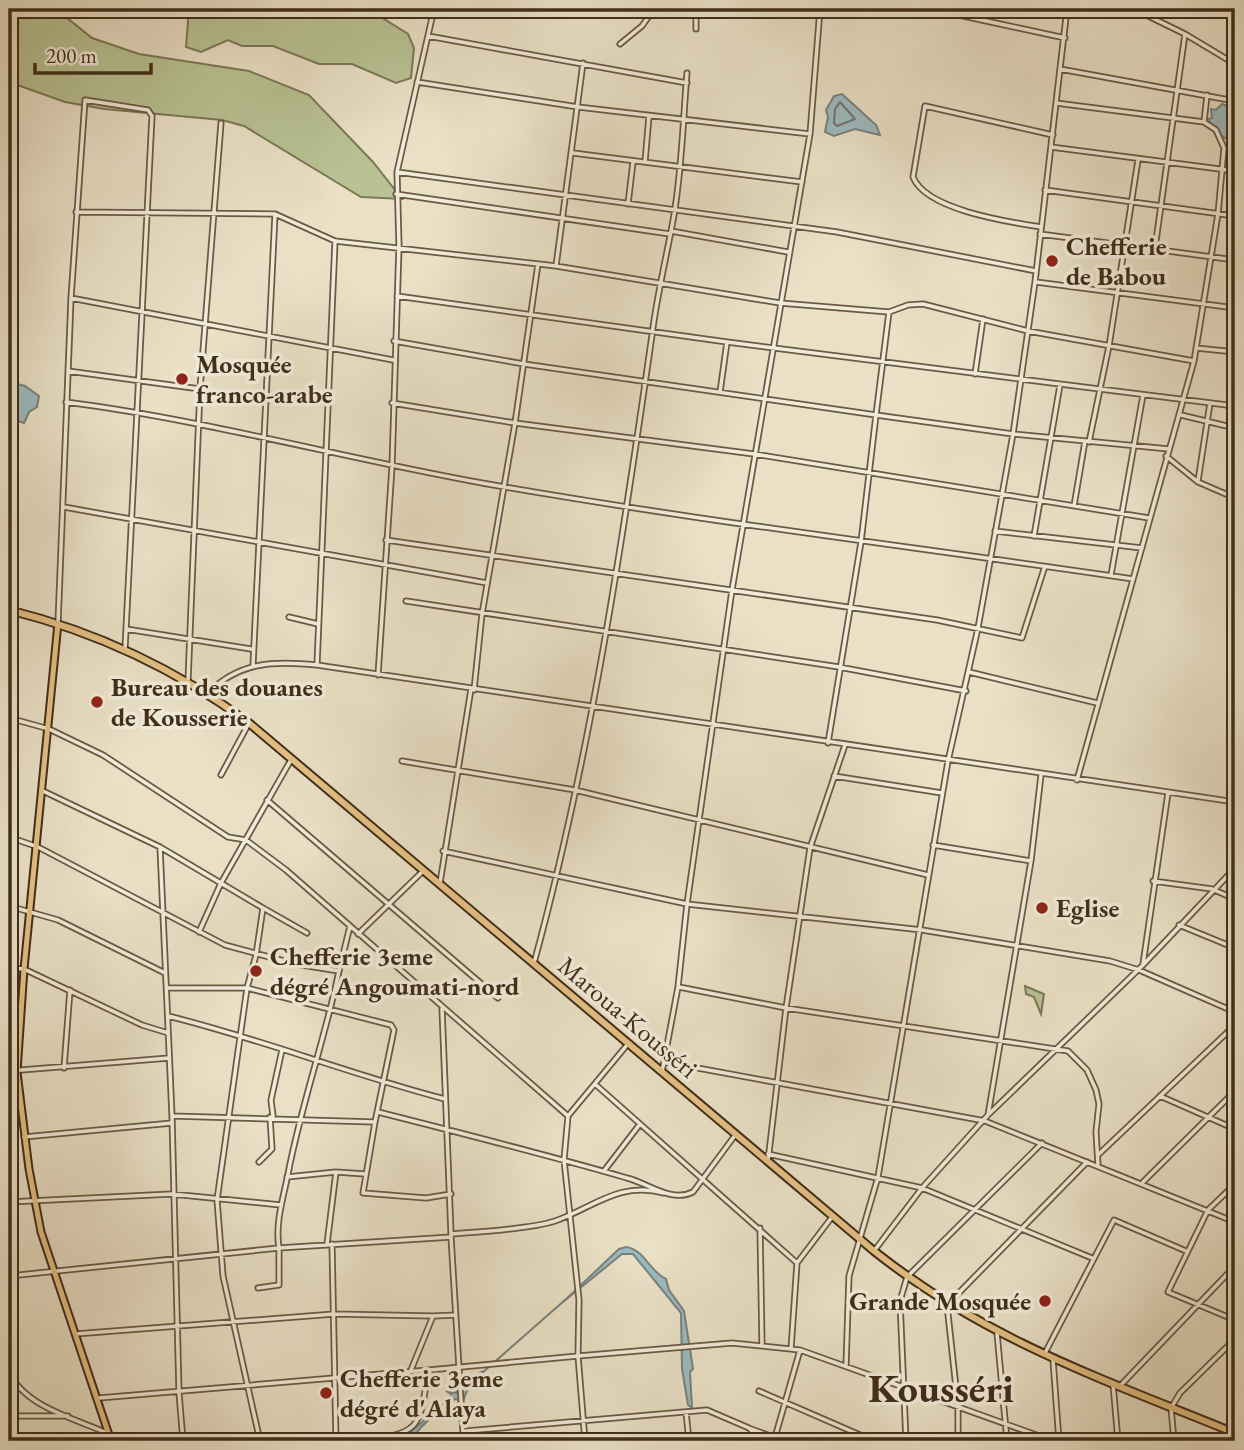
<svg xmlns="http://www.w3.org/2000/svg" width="1244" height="1450" font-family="'EB Garamond',serif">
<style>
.green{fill:#b8c294;stroke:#7c7857;stroke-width:2}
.water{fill:#9dbac0;stroke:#78827e;stroke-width:2}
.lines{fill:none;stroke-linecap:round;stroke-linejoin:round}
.shore{stroke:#6e746d;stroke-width:2}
.stream{stroke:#78827e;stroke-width:2}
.street-casing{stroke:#6a5a45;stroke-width:7}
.primary-casing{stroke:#402e1a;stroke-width:9}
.highway-casing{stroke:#402e1a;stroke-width:10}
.street{stroke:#f1ebda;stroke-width:3.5}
.primary{stroke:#e4c083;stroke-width:5}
.highway{stroke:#e4c083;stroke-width:6}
.poi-dot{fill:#8f2418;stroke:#f1ebda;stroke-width:2.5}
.labels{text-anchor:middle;stroke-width:7;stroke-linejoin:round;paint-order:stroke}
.poi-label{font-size:26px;font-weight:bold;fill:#402e1a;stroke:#f1ebda;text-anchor:start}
.street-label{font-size:26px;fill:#402e1a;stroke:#f1ebda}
.town-label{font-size:40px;font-weight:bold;fill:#402e1a;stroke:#f1ebda}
</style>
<rect width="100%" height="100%" fill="#e9e0c6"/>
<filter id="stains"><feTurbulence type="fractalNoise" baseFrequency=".00286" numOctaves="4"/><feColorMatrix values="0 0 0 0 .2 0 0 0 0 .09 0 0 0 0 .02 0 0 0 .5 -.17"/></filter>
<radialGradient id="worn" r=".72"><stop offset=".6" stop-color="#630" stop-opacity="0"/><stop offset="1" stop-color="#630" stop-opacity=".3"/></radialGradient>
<path class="green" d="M9,9H56L92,38L139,54L249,71L309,95L373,162L402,199L361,197L244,126L222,120L104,109L65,102L9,82Z
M189,9H368L408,34L414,48L411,78L396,83L352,64H319L273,46H242L228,40L201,52L186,47Z
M1025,986L1044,994L1041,1014L1034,997L1026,994Z"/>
<path class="water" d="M842,94L876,125L880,135L855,129L834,136L825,132L828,117L826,110L834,96Z
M1222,104L1235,110V143L1229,144L1227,139L1216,133L1208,119L1212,118L1211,109L1216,110Z
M9,382L25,386L39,396L37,407L29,412L24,423L9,418Z
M626,1247C644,1249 650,1272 666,1279L669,1290L684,1311L693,1369L690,1372L692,1408L688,1405L682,1369L681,1313L633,1254H622L563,1302L619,1249Z
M483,1371L468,1388L463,1401L455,1399C442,1409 414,1429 413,1441H400L449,1399L451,1394L446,1391L456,1393L458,1386Z"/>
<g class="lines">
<path class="shore" d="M840,102L855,119L837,126L834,123L835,109Z"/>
<path class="stream" d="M482,1373L565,1300"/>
<defs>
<path id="street" d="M689,9L696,18V29
M909,9L954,14L1065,38
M1134,9L1185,34L1155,248
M1185,34L1235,64
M428,36L687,83
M620,44L642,26L654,9
M1060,69L1235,101
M417,82L578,107L810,134
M1230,97L1235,82
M1056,103L1204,122L1216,130L1224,148L1218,214L1194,361L1077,780
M1204,122L1207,95
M1051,147L1235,171
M573,153L802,182
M645,162L649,116
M397,172L837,232L1036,271
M1045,190L1235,216
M396,194L670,234
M628,204L633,162
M76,212L275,214L335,241L556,266L780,303L889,312L876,415L524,364L394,341
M1041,227C1009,222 926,210 913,177L925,106L1053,135
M671,231L788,252
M1040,234L1235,260
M556,266L583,63
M1036,282L1235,308
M397,296L727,342L1235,406
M71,298L393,360
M889,312L908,305L923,304L1028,331L1194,361
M1196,348L1235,352
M68,371L200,389
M975,374L983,319
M720,392L727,342
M66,402C206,420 343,458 482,483C698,521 916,547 1133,579
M392,403L515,423L754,454L1149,518
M1181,415L1235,428
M1089,442L1109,346L1138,160
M1166,456L1198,482L1235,498
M1198,481L1210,403
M1074,506L1085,441
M64,507L487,583
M995,531L1142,548
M1034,536L1060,385
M386,540L937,620L1022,638L1044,569
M1111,575L1143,395
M406,601L839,667L966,691
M289,617L318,624
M58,623L71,298L85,100L148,110L152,116L125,649
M126,629L251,649
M253,665L275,214
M317,665L335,241
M969,672L1097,703
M378,675L392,467L399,246L397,172L434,9
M188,681L200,389L221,123
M474,690L482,614L515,423L538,264
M208,693C240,661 275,661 317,665L1235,802
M9,718L49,729L103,755L228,837L246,840L286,870L568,1116L564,1160L579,1300L578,1356L732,1343L800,1350L1053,1441
M828,743L861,542L876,415L1013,434L1169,449
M402,761L575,790L928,875
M221,775L249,723
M834,776L942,793
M43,791L160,847L263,908L256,955L247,988L217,1200L223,1276L260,1441
M267,800L498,998
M9,837L38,847L225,945L295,964L339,971C325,1039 301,1105 288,1174C283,1199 275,1223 279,1248L9,1276
M933,845L1031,861
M160,847L172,1116L179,1393L183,1441
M443,851L687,904L922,930L1110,961L1139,970L1235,1012
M1153,881L1212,889L1235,899
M440,883L471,689
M9,906L58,920L165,973
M263,908L307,933
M1179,925L1235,948
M199,932L221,883L292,758
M358,934L423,871
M534,963C590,758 622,545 652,335C657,294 667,255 674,215C682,168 683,120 687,73
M1143,964L1168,793
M9,968L24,969L142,1025L168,1033
M339,971L350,926
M679,987L786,1008L1068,1051L1087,1070L1096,1090L1099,1104L1096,1132L1098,1165
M167,988H247L391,1025L394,1030L375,1122L172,1116
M442,1009L451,1234
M168,1016C262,1039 352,1075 445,1099
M9,1049L17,1051
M665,1062L985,1121L1235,1222
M64,1068L70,990
M9,1071L169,1058
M662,1072L678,987L687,904L732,590L810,134L820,9
M595,1084L797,1263
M1160,1096L1235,1129
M378,1112C461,1133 544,1154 627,1178C648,1183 671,1203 693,1192L736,1134
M989,1114L1142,966L1235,868
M273,1116L271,1100L282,1050
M568,1116L627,1045
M375,1122L363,1193L426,1198L451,1194
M24,1137L172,1123
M768,1154L922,1188L1092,1258
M1098,1155L1235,1025
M768,1161L786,1008L810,848L845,745
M259,1162L272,1149L270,1117
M604,1171L640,1124
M336,1172L365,1174
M287,1177L336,1172L327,1244
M1143,1182L1235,1091
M1235,1184L1208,1210L1168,1292L1235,1320
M9,1202L172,1194L281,1205
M760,1228L762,1344
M451,1237L463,1433
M332,1244L336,1441
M874,1251L922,1188L988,1115L1031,861L1041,775
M258,1288L279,1285V1248L451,1237V1234C478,1232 531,1229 555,1221C593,1208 618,1181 664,1193
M433,1316L456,1315
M997,1333L1007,1441
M75,1334L334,1314L433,1316L411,1370
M791,1349L797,1263L832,1217
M1045,1353L1114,1220L1186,1251
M1053,1360L1059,1441
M846,1366L849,1276L878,1177L948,761L978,628L1013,434L1035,282L1067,9
M429,1370L578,1356L585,1441
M9,1372C25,1407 74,1418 107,1433
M1113,1384L1118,1441
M1120,1386L1235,1266
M759,1391L874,1441
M99,1398L428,1370C420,1429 421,1433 361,1441
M686,1412L689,1441
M9,1416H68
M751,1429L784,1441
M1228,1430L1230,1441
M462,1441L466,1431L707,1410L749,1428L762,1441
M774,1441L800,1350
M906,1441L900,1301L907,1277L1042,1143
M958,1441V1406L947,1305L1087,1162
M1174,1441L1171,1408L1180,1393L1235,1339"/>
<path id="primary" d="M58,623L24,969L17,1072L29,1169L41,1232L111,1441"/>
<path id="highway" d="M9,610C97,632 176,669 249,723L874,1251C986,1340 1105,1380 1235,1433"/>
</defs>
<use href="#street" class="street-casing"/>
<use href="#primary" class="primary-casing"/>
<use href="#highway" class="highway-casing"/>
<use href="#street" class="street"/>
<use href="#primary" class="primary"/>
<use href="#highway" class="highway"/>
</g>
<g class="poi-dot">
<circle cx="1052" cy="261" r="7"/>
<circle cx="182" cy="379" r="7"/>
<circle cx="97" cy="702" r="7"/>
<circle cx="1042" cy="908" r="7"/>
<circle cx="256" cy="971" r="7"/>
<circle cx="1045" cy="1301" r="7"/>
<circle cx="326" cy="1393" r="7"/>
</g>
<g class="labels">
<g class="poi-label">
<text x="1066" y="255">Chefferie<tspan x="1066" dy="30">de Babou</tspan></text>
<text x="196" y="373">Mosquée<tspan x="196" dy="30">franco-arabe</tspan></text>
<text x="111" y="696">Bureau des douanes<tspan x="111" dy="30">de Kousserie</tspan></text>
<text x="1056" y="917">Eglise</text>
<text x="270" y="965">Chefferie 3eme<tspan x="270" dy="30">dégré Angoumati-nord</tspan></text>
<text x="1031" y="1310" text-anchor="end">Grande Mosquée</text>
<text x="340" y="1387">Chefferie 3eme<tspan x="340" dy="30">dégré d'Alaya</tspan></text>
</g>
<g class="street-label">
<text transform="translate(628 1017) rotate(40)" y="9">Maroua-Kousséri</text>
</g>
<g class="town-label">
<text x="941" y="1402">Kousséri</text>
</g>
</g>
<rect width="1244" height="1450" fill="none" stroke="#e9e0c6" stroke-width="35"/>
<rect x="10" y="10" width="1223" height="1429" fill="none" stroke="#402e1a" stroke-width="3.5"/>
<rect x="18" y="18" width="1209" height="1415" fill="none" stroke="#402e1a" stroke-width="2"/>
<path d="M35 63v10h116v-10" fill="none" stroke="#402e1a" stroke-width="3.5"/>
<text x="46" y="63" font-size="21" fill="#402e1a" stroke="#f1ebda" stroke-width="5" paint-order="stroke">200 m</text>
<rect width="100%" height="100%" filter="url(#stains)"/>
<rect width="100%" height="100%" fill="url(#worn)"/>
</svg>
